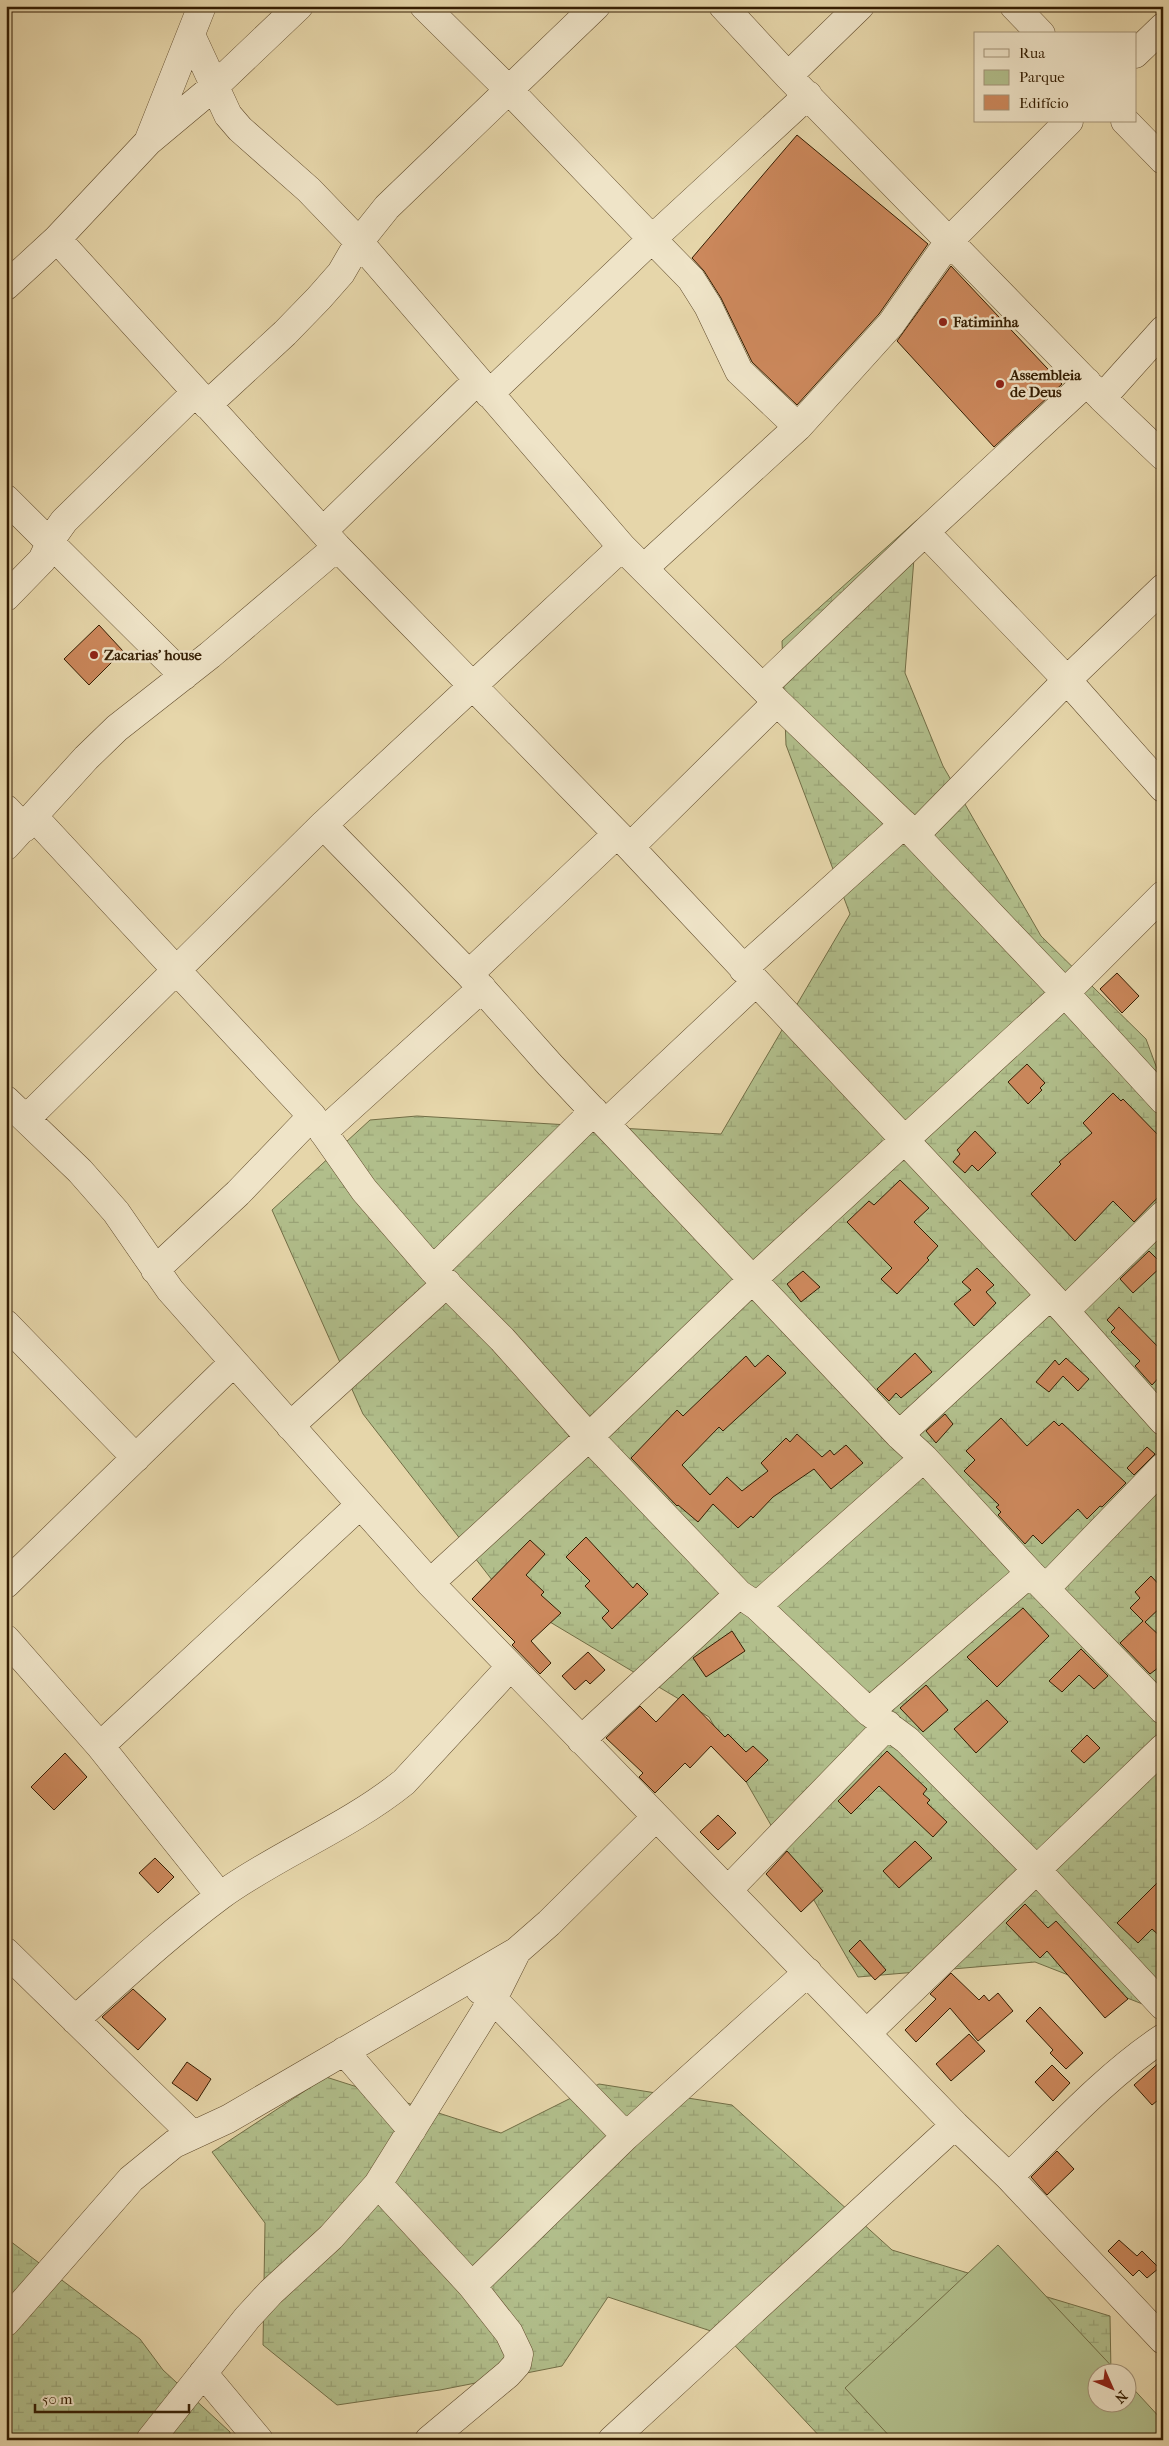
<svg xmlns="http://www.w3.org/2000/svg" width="1169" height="2446" font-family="'IM FELL French Canon',serif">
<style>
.wetland{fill:url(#wetland-marsh);stroke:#726e46}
.park{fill:#b1be8b;stroke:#726e46}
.building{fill:#cc885c;stroke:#341d02}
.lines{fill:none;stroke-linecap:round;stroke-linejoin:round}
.minor-casing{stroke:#604b2c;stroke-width:29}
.minor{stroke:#efe4c8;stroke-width:28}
.poi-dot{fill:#8f2418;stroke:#efe4c8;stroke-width:2}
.labels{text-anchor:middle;stroke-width:5;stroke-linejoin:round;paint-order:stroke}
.poi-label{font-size:15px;font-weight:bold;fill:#341d02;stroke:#efe4c8;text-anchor:start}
</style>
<defs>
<pattern id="wetland-marsh" width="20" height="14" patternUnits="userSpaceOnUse" patternTransform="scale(1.25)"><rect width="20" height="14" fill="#b1be8b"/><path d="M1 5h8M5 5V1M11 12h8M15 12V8" fill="none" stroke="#99a376"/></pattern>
</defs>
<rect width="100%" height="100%" fill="#e6d6aa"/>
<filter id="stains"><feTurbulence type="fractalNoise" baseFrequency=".004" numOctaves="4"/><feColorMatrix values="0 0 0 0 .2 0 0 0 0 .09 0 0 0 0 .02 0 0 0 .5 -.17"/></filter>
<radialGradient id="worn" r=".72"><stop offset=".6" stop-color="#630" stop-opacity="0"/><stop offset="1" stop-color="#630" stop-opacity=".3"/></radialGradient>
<path class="wetland" d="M917,520L905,673L943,766L1041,936L1146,1039L1163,1085V2012L1035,1962L858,1977L709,1717L503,1594L363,1414L272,1210L370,1120L417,1116L721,1134L850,914L786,745L782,641Z
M326,2077L501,2133L599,2084L732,2105L892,2250L1110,2316L1111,2373L1096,2374V2404L1102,2440H823L726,2336L608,2297L562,2366L440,2390L337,2405L263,2345L265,2223L212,2152Z
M6,2238L140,2339L163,2370L230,2432V2440H6Z"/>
<path class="park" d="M998,2245L1118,2373L1096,2374V2404H1126L1127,2382L1163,2421V2440H893L845,2388Z"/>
<path class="building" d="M797,135L928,244L879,314L797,405L752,362L721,298L704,271L692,258Z
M951,266L1062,384L994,447L897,341Z
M99,625L123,651L89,685L64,659Z
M1117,973L1139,996L1122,1013L1100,989Z
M1027,1064L1045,1083L1040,1088L1042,1090L1028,1104L1008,1082Z
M1113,1093L1121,1101L1123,1099L1163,1140V1192L1134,1222L1113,1201L1075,1241L1031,1194L1061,1164L1059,1162L1092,1133L1083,1123Z
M975,1131L996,1153L978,1171L972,1165L965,1173L953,1162L960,1154L957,1150Z
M900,1180L929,1208L914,1222L938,1246L927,1258L929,1260L897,1294L881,1279L892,1268L847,1222L869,1201L874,1205Z
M1149,1251L1163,1265L1133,1293L1120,1279Z
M977,1268L994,1285L986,1292L996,1303L974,1326L954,1304L971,1290L962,1282Z
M803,1271L820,1287L801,1302L787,1284Z
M1119,1307L1163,1352V1373L1152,1385L1135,1366L1140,1361L1111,1332L1115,1328L1107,1320Z
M915,1353L932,1372L901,1398L896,1393L889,1401L877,1389Z
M768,1355L786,1373L723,1431L719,1427L682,1465L710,1495L727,1477L742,1491L768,1471L761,1463L786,1438L790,1442L797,1434L822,1457L830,1450L834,1455L846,1445L863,1463L831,1489L814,1469L773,1497L753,1518L751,1516L738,1528L713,1504L698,1522L678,1505L677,1506L631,1458L677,1410L683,1416L746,1356L755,1367Z
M1066,1358L1089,1379L1078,1391L1063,1376L1049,1392L1036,1382L1055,1360L1059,1365Z
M945,1414L953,1424L936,1443L926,1431Z
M1001,1418L1027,1446L1054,1421L1059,1426L1062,1423L1126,1483L1102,1507L1100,1506L1087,1519L1078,1509L1042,1544L1033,1535L1025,1544L998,1515L1001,1512L996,1507L999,1505L964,1471L975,1460L966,1451Z
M1147,1447L1155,1454L1134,1475L1127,1468Z
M586,1537L633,1588L637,1583L648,1594L612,1629L602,1618L609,1611L585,1586L590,1581L566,1557Z
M530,1540L545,1554L526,1575L544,1592L541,1595L561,1613L531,1641L551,1663L540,1674L512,1645L515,1642L472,1599Z
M1151,1576L1163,1589V1605L1145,1622L1163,1639V1664L1150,1674L1120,1643L1143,1621L1130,1608L1140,1598L1135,1592Z
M1023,1608L1049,1636L997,1687L967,1657Z
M732,1631L745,1651L706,1677L693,1658Z
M1081,1649L1108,1676L1094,1689L1079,1675L1062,1692L1049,1681Z
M588,1652L605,1670L590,1684L586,1680L575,1690L562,1676Z
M926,1685L948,1710L923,1732L900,1708Z
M683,1694L725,1737L728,1734L746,1752L753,1746L768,1760L746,1782L711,1746L690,1768L685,1763L655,1793L639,1777L643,1773L606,1738L640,1706L656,1722Z
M987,1700L1008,1722L976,1753L954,1729Z
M1087,1735L1100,1748L1084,1763L1071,1751Z
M887,1751L927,1789L923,1794L930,1800L927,1803L947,1822L933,1837L879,1786L851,1814L838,1801Z
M65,1753L87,1777L54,1810L31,1787Z
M718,1815L736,1833L718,1850L700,1832Z
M915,1841L932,1858L899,1888L883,1871Z
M787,1851L823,1891L801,1912L766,1874Z
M155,1858L174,1877L158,1893L139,1873Z
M1163,1877V1939L1152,1929L1138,1943L1117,1923Z
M1025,1904L1048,1928L1056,1921L1128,1999L1105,2018L1047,1951L1040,1958L1006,1923Z
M860,1940L886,1970L875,1980L849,1951Z
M951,1973L979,2000L984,1995L989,2001L998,1993L1013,2011L978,2041L950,2008L916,2042L905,2030L936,1999L930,1994Z
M133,1989L166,2019L138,2050L102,2017Z
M1040,2007L1083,2053L1066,2069L1050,2053L1053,2050L1026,2021Z
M969,2034L985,2051L951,2081L936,2064Z
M1163,2059V2096L1152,2105L1134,2085Z
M187,2062L211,2079L197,2101L172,2083Z
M1052,2065L1070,2083L1053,2101L1035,2082Z
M1057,2151L1074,2169L1047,2195L1031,2177Z
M1119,2240L1137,2256L1142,2251L1159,2268L1147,2278L1139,2270L1133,2276L1108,2251Z"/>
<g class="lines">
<defs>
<path id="minor" d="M424,6L508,89L652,239L691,279L708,306L739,371L798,427
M723,6L788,76L1102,398L1163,456
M1014,6L1041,34
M191,35L228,115L240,129L309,190L359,242L622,547L777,702L915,835L1065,993L1163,1100
M1135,54L1163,27
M788,76L860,6
M1125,121L1163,160
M149,141L216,85L299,6
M57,239L337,547L630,847L1065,1311L1163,1421
M6,286L57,239L148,142L202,6
M489,394L652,239L808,95
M1102,398L1163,330
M207,405L285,333L319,298L341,273L359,242L387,207L596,6
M6,499L184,676
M323,531L478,380
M925,532L1067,680L1163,788
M644,568L798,427L891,324L950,240L1069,121
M6,597L42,560L54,535L64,521L195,393
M763,687L925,532L1087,382
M6,809L24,828
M34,817L312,1116L364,1190L433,1270L502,1339L589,1437L739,1594L757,1606L869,1712L907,1740L1036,1869L1163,2006
M323,825L469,974L550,1065L899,1435L924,1458L1030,1573L1163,1710
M915,835L1067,680L1163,588
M6,846L86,758L117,728L210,655L337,547
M630,847L777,702
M743,969L904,824
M469,974L617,834
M6,1100L80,1171L116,1212L170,1290L430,1583L955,2125L1009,2177L1163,2340
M26,1119L323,825L622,547
M606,1123L755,983
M323,1132L482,988
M155,1270L238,1193L312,1116
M433,1270L594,1111
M1065,1311L1163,1215
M6,1324L136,1458
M290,1426L447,1283
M899,1435L1050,1296
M430,1583L589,1437L753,1279L1065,993L1163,895
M6,1584L233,1363
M1046,1588L1163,1467
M757,1606L924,1458
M6,1639L100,1746L220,1896
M869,1712L1030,1573
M581,1740L739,1594
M100,1746L360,1505
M728,1890L888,1725
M6,1952L192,2134
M480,1990L493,1999L626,2136
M75,2020C122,1978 169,1934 220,1896C278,1854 347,1828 404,1782L510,1667
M867,2033L1163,1748
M344,2051L412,2130
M1009,2177C1056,2131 1108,2074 1163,2038
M378,2184L472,2286L509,2333L519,2354L517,2364L508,2374L429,2440
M472,2286L626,2136L808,1972
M6,2322L131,2179L174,2144L228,2119L517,1951
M203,2373L259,2440
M150,2440L247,2318L271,2292L331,2237L378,2184L493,1999L517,1951L549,1923L656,1817
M612,2440L955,2125"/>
</defs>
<use href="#minor" class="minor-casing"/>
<use href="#minor" class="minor"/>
</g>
<g class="poi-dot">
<circle cx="943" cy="322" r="5"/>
<circle cx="1000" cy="384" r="5"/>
<circle cx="94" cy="655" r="5"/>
</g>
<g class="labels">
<g class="poi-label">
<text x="953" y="327">Fatiminha</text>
<text x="1010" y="380">Assembleia<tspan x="1010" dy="17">de Deus</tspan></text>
<text x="104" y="660">Zacarias' house</text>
</g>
</g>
<rect width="1169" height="2446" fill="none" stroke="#e6d6aa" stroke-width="25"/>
<rect x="8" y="8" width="1154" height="2431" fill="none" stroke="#341d02" stroke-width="2.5"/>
<rect x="12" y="12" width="1144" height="2421" fill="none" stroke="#341d02"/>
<rect x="974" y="32" width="162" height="90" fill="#efe4c8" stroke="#a49479"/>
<rect x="984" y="49" width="25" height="8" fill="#efe4c8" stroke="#a49479"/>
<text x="1019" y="58" font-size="15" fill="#341d02">Rua</text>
<rect x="984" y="70" width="25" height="15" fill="#b1be8b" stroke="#a49479"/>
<text x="1019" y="82" font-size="15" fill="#341d02">Parque</text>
<rect x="984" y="95" width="25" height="15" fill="#cc885c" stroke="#a49479"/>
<text x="1019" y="108" font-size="15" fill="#341d02">Edifício</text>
<g transform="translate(1112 2388) rotate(135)"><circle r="24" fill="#efe4c8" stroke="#a49479"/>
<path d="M0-4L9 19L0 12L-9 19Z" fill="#8f2418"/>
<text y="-8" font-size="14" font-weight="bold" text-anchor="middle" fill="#341d02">N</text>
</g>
<path d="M35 2404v8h154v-8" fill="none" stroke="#341d02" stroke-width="2.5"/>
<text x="42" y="2404" font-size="15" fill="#341d02" stroke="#efe4c8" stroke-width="4" paint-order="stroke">50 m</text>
<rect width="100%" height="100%" filter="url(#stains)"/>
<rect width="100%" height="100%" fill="url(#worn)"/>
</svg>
